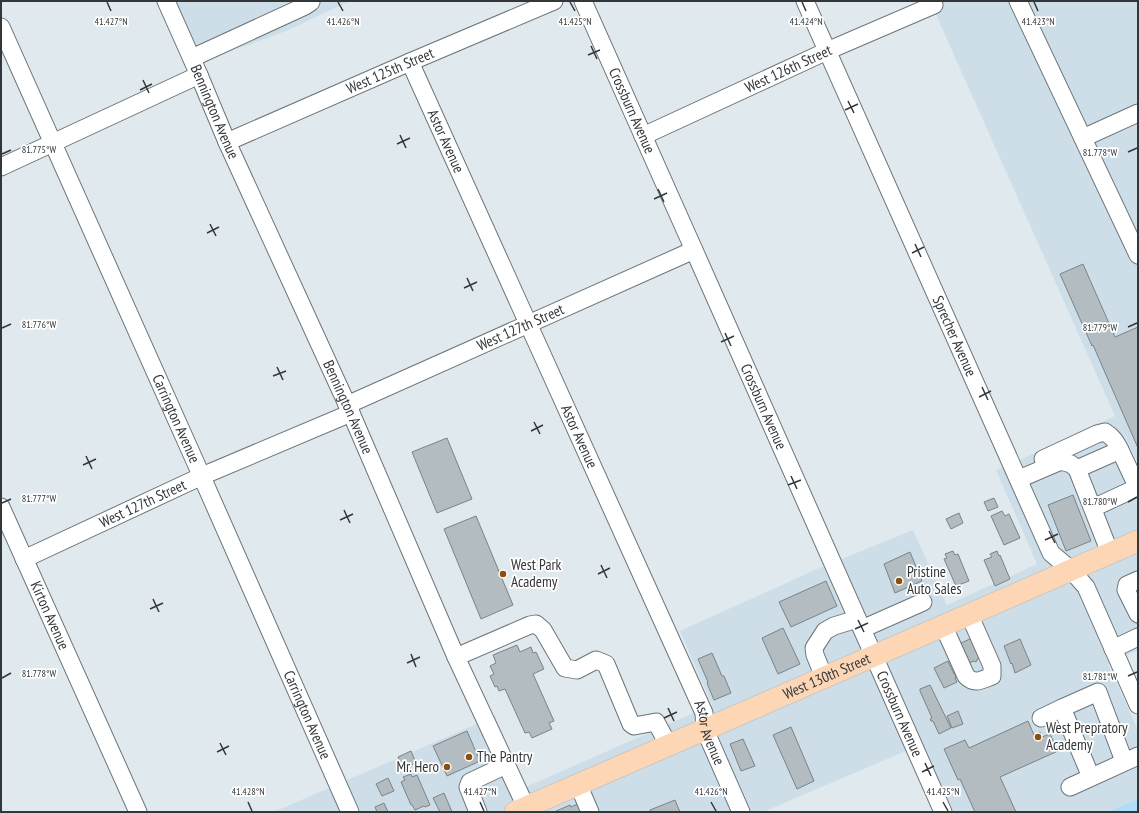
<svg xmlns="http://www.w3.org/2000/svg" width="1139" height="813" font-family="'PT Sans Narrow',sans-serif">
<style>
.built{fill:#cddee8}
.green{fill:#afddf7}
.building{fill:#b2bcc1;stroke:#7a8388}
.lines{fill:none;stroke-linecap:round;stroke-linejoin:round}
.minor-casing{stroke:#6b7479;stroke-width:19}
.major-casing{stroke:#c6c7c8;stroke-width:23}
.minor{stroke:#fff;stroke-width:17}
.major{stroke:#fdd7b5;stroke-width:21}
.ticks{fill:none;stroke:#34373a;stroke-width:1.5}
.poi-dot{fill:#8b500c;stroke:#fff;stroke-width:1.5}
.labels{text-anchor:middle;stroke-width:3.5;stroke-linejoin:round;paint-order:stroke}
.street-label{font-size:15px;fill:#34373a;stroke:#fff}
.poi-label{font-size:15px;fill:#34373a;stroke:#fff;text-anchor:start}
.ticks-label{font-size:10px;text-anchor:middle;fill:#34373a;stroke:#fff;stroke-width:3.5;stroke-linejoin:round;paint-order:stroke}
</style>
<rect width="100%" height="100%" fill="#dfe9ee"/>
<path class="built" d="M170,1H350L286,31L201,62Z
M930,1H1138V463L1120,427L1138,470V650L1108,664L1138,730V799L1108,812H953L922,744L763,812H274L495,716L526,787L712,705L680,631L817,569L913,530L947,605L1037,564L996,470L1024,458L1115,416Z"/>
<path class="green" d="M1138,799V812H1108Z"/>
<path class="building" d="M1083,264L1115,337L1138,327V448L1093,345L1092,346L1060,274Z
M447,438L472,499L437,513L412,452Z
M1073,495L1091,541L1066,551L1048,505Z
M994,498L998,507L988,511L984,502Z
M1002,511L1005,516L1009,514L1020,538L1004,545L991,516Z
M959,513L963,523L951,529L946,519Z
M476,516L513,605L481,619L444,529Z
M953,551L955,555L958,554L969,581L956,586L944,559L947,558L945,554Z
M997,551L999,556L1000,555L1010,579L995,586L984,560L992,557L990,554Z
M910,552L922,581L895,593L884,564Z
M826,581L837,606L791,627L779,602Z
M783,628L800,664L778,674L762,638Z
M974,637L983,656L977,659V661L975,662L974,661L968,663L959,644Z
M1020,639L1031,665L1015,673L1012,663L1011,664L1004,646Z
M517,645L520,652L531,647L533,653L536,652L544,669L533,674L554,721L549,723L552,729L532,738L529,732L525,733L505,689L499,691L497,686L495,687L490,676L494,674L490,666L496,663L493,655Z
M712,653L722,676H724L731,693L714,700L707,683L708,682L698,659Z
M948,661L954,674H955L956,677L955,678L957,682L944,688L934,668Z
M930,685L951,728L939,734L933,721H931L930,719L932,718L920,691V689Z
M958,711L963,724L952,728L947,716Z
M1028,721L1034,735L1040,732L1042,737L1050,734L1058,751L1000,777L1016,812H975L960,779L958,780L944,749L965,740L969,748Z
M791,727L814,781L797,789L773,735Z
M467,731L480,761L447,776L433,746Z
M743,739L755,766L741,771L730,744Z
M411,751L416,763L403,768L398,757Z
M411,774L412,777L417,775L430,805L425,807L424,806L415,810L412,805H411L401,782L405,780L403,777Z
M388,778L394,791L382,796L376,784Z
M444,793L452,812H440L433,798Z
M675,800L680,812H650V810Z
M384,803L388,812H377L375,807Z
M580,803L584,812H554L570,805L571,807Z"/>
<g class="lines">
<defs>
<g id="minor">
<path id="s1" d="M166,1L199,75L227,142L351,413L456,657L526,807L531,812"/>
<path id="s2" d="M583,1L694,250L943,812"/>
<path id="s3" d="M805,1L1051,553L1071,570L1086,587L1138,705"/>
<path d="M1018,1L1138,255"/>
<path id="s4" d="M1,27L198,468L350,812"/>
<path d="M192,58L305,6L311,2"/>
<path id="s5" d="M410,62L704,713L705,730L741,812"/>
<path id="s6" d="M643,136L827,51L934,5"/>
<path d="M1083,138L1138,113"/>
<path id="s7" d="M227,142L410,62L554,1"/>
<path d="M1,167L199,75"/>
<path id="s8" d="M347,405L694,250"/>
<path d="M1043,459L1097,434L1105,432C1113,437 1116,442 1120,450"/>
<path d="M1077,469L1120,450L1135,482L1134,489L1093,508"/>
<path d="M1019,479L1061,461L1071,464L1077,469L1110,553"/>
<path id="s9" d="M1,507L138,812"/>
<path id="s10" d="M24,559L202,476L351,413"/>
<path d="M1138,580L1127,585L1126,590L1138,614"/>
<path d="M943,625L966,676C975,685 981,680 992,676V666L969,614"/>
<path d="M862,629L923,602"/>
<path d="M1113,649L1138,637"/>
<path d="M456,657L530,625L536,624L543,630L565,668L577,670L596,660L606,664L631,724L634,726L656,722L669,746"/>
<path d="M824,677L815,655L814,648L825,631L834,626L857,619"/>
<path d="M1041,718L1062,708"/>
<path d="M1091,777L1062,708L1098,692L1124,761"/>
<path d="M578,784L590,812"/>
<path d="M1070,787L1138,756"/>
<path d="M478,812L468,787L470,782L506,765"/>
</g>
<g id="major">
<path id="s11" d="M515,812L1138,541"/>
</g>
</defs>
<use href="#minor" class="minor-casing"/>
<use href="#major" class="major-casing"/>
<use href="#minor" class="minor"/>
<use href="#major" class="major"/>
</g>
<path class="ticks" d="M107,2L111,11M338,2L343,11M570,2L575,11M802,2L806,11M1034,2L1038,11M591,46L597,59M588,55L600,50M143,80L149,93M140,90L152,84M848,101L854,113M845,110L858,104M400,135L406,148M397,144L410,138M1128,152L1137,148M2,154L11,150M658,189L664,202M654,199L667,193M210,224L216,236M207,233L219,227M915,244L921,257M912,253L924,247M467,278L473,291M464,288L477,282M1128,327L1137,323M2,328L11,324M725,333L731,346M721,342L734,336M277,367L283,380M273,376L286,371M982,387L988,400M979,397L991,391M534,422L540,434M531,431L543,425M86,456L92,469M83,465L96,459M791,476L797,489M788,485L801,480M1128,502L1137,497M2,503L11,499M344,510L350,523M340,520L353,514M1049,531L1055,543M1045,540L1058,534M601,565L607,578M598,574L610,568M153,599L159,612M150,609L163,603M858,620L864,632M855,629L868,623M411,654L416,667M407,663L420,657M1128,676L1137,672M2,678L11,673M668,708L674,721M664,718L677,712M220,743L226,755M217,752L229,746M925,763L931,776M922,772L934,766M248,802L252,811M480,802L484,811M711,802L716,811M943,802L948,811"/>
<g class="poi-dot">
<circle cx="503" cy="574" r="4"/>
<circle cx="899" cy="581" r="4"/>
<circle cx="1038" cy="737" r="4"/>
<circle cx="469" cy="757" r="4"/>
<circle cx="447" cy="767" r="4"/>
</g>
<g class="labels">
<g class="street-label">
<text dy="5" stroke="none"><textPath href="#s6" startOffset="160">West 126th Street</textPath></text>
<text dy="5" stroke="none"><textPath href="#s7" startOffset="178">West 125th Street</textPath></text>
<text dy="5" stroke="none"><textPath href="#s2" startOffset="120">Crossburn Avenue</textPath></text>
<text dy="5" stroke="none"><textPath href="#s1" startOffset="121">Bennington Avenue</textPath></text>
<text dy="5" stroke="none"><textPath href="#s5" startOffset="87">Astor Avenue</textPath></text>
<text dy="5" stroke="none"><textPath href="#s8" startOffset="190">West 127th Street</textPath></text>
<text dy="5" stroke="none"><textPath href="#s3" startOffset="367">Sprecher Avenue</textPath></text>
<text dy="5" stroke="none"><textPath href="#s2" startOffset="444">Crossburn Avenue</textPath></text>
<text dy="5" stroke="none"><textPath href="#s1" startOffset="445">Bennington Avenue</textPath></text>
<text dy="5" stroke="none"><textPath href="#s4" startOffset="429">Carrington Avenue</textPath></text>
<text dy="5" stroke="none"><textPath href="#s5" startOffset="411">Astor Avenue</textPath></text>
<text dy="5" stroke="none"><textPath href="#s10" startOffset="131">West 127th Street</textPath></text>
<text dy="5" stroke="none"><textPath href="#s9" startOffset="119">Kirton Avenue</textPath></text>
<text dy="5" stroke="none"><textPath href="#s11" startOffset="340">West 130th Street</textPath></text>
<text dy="5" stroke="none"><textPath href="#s2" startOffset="780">Crossburn Avenue</textPath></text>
<text dy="5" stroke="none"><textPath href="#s4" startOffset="753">Carrington Avenue</textPath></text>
<text dy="5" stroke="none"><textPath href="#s5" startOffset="735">Astor Avenue</textPath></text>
</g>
<g class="poi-label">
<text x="511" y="570">West Park<tspan x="511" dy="17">Academy</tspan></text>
<text x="907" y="577">Pristine<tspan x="907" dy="17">Auto Sales</tspan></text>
<text x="1046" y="733">West Prepratory<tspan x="1046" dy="17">Academy</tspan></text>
<text x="477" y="762">The Pantry</text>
<text x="439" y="772" text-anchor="end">Mr. Hero</text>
</g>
</g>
<g class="ticks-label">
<text x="111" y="25">41.427°N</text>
<text x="343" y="25">41.426°N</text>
<text x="575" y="25">41.425°N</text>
<text x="806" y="25">41.424°N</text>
<text x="1038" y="25">41.423°N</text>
<text x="39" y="153">81.775°W</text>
<text x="1100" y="156">81.778°W</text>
<text x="39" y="328">81.776°W</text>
<text x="1100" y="331">81.779°W</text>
<text x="39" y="502">81.777°W</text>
<text x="1100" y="505">81.780°W</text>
<text x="39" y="677">81.778°W</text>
<text x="1100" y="680">81.781°W</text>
<text x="248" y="795">41.428°N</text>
<text x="480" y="795">41.427°N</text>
<text x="711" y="795">41.426°N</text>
<text x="943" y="795">41.425°N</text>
</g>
<rect width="1139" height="813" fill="none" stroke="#34373a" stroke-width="4"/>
</svg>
